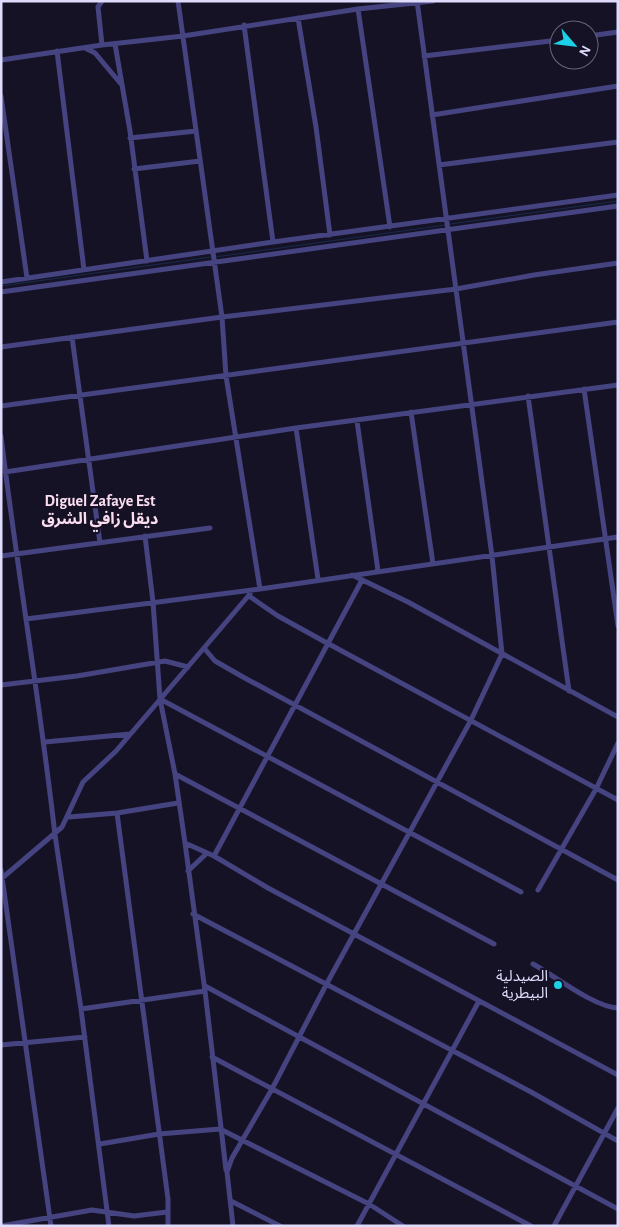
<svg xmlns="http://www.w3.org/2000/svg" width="619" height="1227" font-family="'Alegreya Sans','Noto Sans Arabic',sans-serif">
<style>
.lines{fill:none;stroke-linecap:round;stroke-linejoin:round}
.stream{stroke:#162b4c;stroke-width:1}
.minor{stroke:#454380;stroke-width:5}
.poi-dot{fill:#1cd1e6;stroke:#161226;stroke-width:2}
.labels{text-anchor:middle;stroke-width:4.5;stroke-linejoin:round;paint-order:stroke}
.poi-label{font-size:15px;fill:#dfdcfb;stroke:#161226;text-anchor:end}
.neighbourhood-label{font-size:16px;font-weight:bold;fill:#fbddf0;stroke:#161226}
</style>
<rect width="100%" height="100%" fill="#161226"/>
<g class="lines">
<path class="stream" d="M450,224L618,201
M215,257L446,225
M1,286L211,257"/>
<path class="minor" d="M178,1L222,317L226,376L260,589
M358,9L390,227
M298,18L316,127L330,235
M244,25L273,242
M589,36L618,32
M115,44L130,131L147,261
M102,45L98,7L102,1
M85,48L95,53L121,84
M57,51L84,270
M424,56L559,40
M1,60L102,45L183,36L358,9L433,1
M1,96L27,278
M432,115L618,86
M130,138L196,131
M439,165L618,142
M134,169L200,161
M1,282L273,242L618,195
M1,292L618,206
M72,337L100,543
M1,347L222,317L456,289L534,275L618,263
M584,389L618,626
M528,396L569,691
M1,406L618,322
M411,412L433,564
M357,421L378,571
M296,428L318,579
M1,436C17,569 40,702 55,835
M5,472L296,428L618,385
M145,536L153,602L160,699L175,774L185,843L205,991L226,1170
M1,556L210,528
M352,575L408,602L618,717
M249,596L278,616L327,643L618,800
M26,619L260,589L618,537
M204,648L215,661L243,677L618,880
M1,685L77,676L165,661L188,667
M160,699L521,892
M45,742L130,734
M175,774L494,944
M117,813L168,1199V1226
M69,817L117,813L178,803
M55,835L81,1009L109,1226
M185,843L214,856L268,888L618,1075
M214,856L362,580
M1,870L51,1226
M188,871L207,853
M1,879L62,827L83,782L116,751L250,594
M538,890L596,789L618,743
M193,914L531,1092L618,1141
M533,964C555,976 594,1007 618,1008
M205,986L618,1209
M81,1009L205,991
M1,1045L85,1037
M212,1057L531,1226
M100,1144L159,1134L220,1129L369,1204L403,1226
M231,1201L280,1226
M1,1226L92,1210L134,1216L167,1212
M233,1226L227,1172L232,1158L272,1089L326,985L471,720L502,654L492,556L417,1
M357,1226L479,1001
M554,1226L618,1108"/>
</g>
<circle class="poi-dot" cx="558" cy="985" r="5"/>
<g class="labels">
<g class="poi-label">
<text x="548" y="981">الصيدلية<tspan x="548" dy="17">البيطرية</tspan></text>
</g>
<g class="neighbourhood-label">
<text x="100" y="506">Diguel Zafaye Est<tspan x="100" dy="18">ديقل زافي الشرق</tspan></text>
</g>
</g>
<rect width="619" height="1227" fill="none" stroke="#dfdcfb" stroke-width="5"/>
<g transform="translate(574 45) rotate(118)"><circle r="24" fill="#161226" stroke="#66637b"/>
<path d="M0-4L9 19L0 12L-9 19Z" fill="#1cd1e6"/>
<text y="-8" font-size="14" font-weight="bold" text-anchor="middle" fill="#dfdcfb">N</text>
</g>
</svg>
